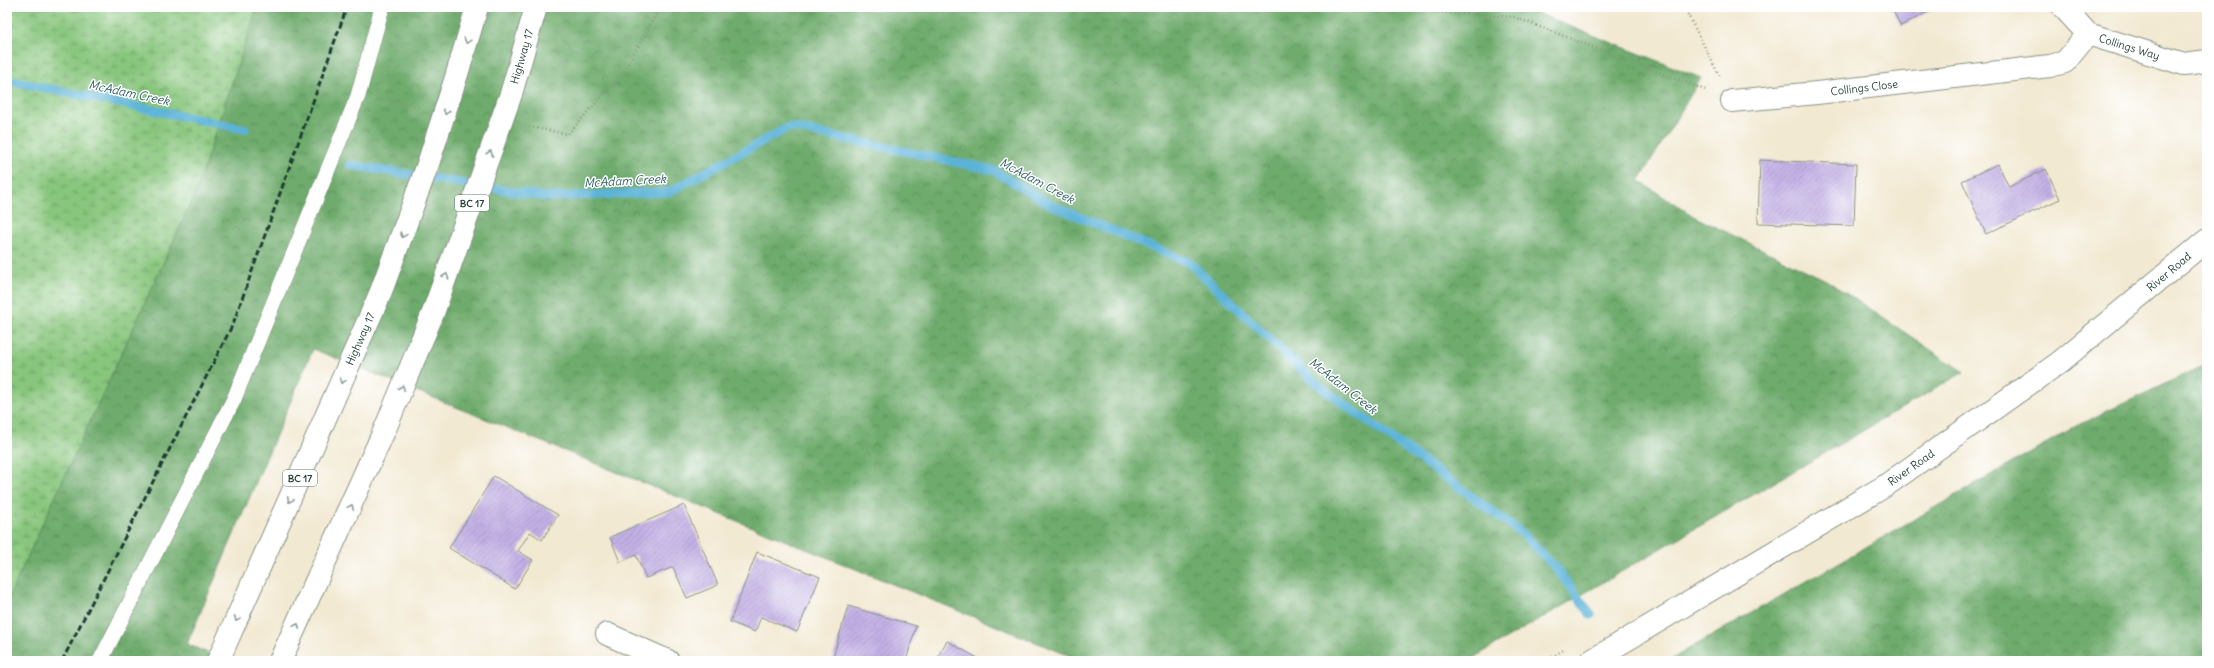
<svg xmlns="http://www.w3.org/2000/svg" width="2214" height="668" font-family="Delius,sans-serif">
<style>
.forest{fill:url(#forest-crowns);stroke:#467450}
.wetland{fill:url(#wetland-marsh);stroke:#548258}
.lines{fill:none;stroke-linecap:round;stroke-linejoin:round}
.stream{stroke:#5bb3d8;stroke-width:9}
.building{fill:url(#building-hatch)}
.service-casing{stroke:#889383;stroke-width:16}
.minor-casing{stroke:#889383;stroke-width:24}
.tertiary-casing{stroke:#889383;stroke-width:24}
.motorway-casing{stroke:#889383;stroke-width:24}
.path{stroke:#889383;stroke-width:2.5;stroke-dasharray:1 3;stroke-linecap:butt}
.service{stroke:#fff;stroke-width:15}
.minor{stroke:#fff;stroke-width:22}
.tertiary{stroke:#fff;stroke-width:22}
.motorway{stroke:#fff;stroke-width:22}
.rail{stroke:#1f3d34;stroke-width:3;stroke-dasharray:6 3;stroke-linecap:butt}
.motorway-bridge-casing{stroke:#889383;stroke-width:24;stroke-linecap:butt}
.motorway-bridge{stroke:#fff;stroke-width:22}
.oneway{stroke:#8f9e9a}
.labels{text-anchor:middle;stroke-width:3;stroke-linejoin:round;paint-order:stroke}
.shield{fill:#fff;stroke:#627771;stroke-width:1}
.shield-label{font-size:10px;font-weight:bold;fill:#1f3d34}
.street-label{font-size:11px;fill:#1f3d34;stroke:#fff}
.water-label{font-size:12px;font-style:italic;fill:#316065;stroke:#fff}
</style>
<defs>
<pattern id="forest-crowns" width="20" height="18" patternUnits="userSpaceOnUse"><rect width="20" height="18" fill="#6eab6c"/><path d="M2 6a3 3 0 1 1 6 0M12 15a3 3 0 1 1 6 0" fill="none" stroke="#5a8c5a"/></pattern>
<pattern id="wetland-marsh" width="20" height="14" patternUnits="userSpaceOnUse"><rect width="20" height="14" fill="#88c67d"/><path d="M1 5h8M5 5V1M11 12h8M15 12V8" fill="none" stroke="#6fa267"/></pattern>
<pattern id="building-hatch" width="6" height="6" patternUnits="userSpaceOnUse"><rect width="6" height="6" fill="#c3b0e6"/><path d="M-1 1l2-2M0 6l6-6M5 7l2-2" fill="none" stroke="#9e90bb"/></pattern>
</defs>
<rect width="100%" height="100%" fill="#fff"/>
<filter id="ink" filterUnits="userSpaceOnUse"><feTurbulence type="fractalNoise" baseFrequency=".025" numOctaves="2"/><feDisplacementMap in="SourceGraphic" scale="8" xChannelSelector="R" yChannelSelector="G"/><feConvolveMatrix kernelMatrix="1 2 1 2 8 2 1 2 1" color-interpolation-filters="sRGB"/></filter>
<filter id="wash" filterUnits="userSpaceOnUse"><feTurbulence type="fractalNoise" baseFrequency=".012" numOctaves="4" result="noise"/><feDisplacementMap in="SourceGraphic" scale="16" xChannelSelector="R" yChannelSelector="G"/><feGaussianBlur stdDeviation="0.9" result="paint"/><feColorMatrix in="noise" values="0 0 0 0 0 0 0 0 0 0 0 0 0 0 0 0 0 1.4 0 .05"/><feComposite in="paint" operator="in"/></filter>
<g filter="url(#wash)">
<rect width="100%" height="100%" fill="#f2e9d2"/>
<path class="forest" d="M257,7H1521L1701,78L1639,181L1695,217L1826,280L1964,372L1468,661H1077L1075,658L313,349L187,644L226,661H7V601L196,192Z
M2207,364V661H1668L2078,425Z"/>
<path class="wetland" d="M7,7H257L196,192L7,601Z"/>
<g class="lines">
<path class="stream" d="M7,80L245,129
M350,165L547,197L669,192L789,127L993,170L1051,205L1190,263L1318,385L1522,533L1555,567L1591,615"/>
</g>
<g id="blocks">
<path class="building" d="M1891,7H1937L1901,26Z
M1760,160L1856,164L1854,226L1758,223Z
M1998,164L2009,187L2046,169L2060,199L1986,234L1962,181Z
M494,476L558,515L542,540L530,532L518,551L533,560L515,589L449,548Z
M684,505L718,585L687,598L673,567L646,578L636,555L620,562L610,537Z
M757,552L820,577L797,632L761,617L755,632L730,622Z
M848,606L916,626L906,661H832Z
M947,641L983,661H935Z"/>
</g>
</g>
<g filter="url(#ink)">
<use href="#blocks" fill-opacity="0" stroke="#889383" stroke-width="1"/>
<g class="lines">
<defs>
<path id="service" d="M100,661L234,399L358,96L382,7"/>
<g id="minor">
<path id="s1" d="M2063,7L2088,34L2184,64L2207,61"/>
<path id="s2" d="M1732,101L1817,93L2050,66L2065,62L2088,34"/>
<path d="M607,634L668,661"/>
</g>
<g id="tertiary">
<path id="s3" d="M1591,661L1885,486L2060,362L2207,240"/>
</g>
<g id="motorway">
<path d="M457,74L477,7"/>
<path id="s4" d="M511,94L536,7"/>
<path id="s5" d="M218,661L380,294"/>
<path d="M280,661L385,429L433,313"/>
</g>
</defs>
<use href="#service" class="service-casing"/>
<use href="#minor" class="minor-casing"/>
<use href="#tertiary" class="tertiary-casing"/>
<use href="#motorway" class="motorway-casing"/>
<path class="path" d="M1354,7L1514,17L1708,91
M1684,7L1720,77
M382,100L418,107
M529,127L568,134L622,74L660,7
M1545,661L1565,649"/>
<use href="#service" class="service"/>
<use href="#minor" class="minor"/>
<use href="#tertiary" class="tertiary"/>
<use href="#motorway" class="motorway"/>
<path class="rail" d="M62,661L233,324L347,7"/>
<defs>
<path id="motorway-bridge" d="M380,294L428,164L457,74
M433,313L511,94"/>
</defs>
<use href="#motorway-bridge" class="motorway-bridge-casing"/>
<use href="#motorway-bridge" class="motorway-bridge"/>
</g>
<defs><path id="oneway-chevron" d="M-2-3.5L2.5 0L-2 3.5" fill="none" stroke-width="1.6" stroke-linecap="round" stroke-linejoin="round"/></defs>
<g class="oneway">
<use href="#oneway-chevron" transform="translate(467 41) rotate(107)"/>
<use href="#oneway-chevron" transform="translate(446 112) rotate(107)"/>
<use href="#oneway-chevron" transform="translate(490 153) rotate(-71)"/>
<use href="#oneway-chevron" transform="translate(403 235) rotate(110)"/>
<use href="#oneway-chevron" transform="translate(446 276) rotate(-71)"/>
<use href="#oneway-chevron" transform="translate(342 381) rotate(114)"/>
<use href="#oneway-chevron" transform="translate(402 388) rotate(-68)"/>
<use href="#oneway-chevron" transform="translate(290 500) rotate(114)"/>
<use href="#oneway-chevron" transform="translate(351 507) rotate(-66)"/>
<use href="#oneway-chevron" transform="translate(237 619) rotate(114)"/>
<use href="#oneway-chevron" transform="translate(297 626) rotate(-65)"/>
</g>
</g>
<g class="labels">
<g class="shield">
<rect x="455" y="195" width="34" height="16" rx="3"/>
<rect x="283" y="470" width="34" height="16" rx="3"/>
</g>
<g class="shield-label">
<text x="472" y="207">BC 17</text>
<text x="300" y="482">BC 17</text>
</g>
<g class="street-label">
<text dy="4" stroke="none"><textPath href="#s1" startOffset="80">Collings Way</textPath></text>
<text dy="4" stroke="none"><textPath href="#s4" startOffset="39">Highway 17</textPath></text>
<text dy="4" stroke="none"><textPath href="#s2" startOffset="133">Collings Close</textPath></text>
<text dy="4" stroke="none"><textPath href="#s3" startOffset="698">River Road</textPath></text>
<text dy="4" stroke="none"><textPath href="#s5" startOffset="352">Highway 17</textPath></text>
<text dy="4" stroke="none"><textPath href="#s3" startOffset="374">River Road</textPath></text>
</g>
<g class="water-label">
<text transform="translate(129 93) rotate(12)" y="4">McAdam Creek</text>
<text transform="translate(625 181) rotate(-3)" y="4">McAdam Creek</text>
<text transform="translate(1037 181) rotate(28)" y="4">McAdam Creek</text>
<text transform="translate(1343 386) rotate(38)" y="4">McAdam Creek</text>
</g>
</g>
<rect width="2214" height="668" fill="none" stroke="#fff" stroke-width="24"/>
</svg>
